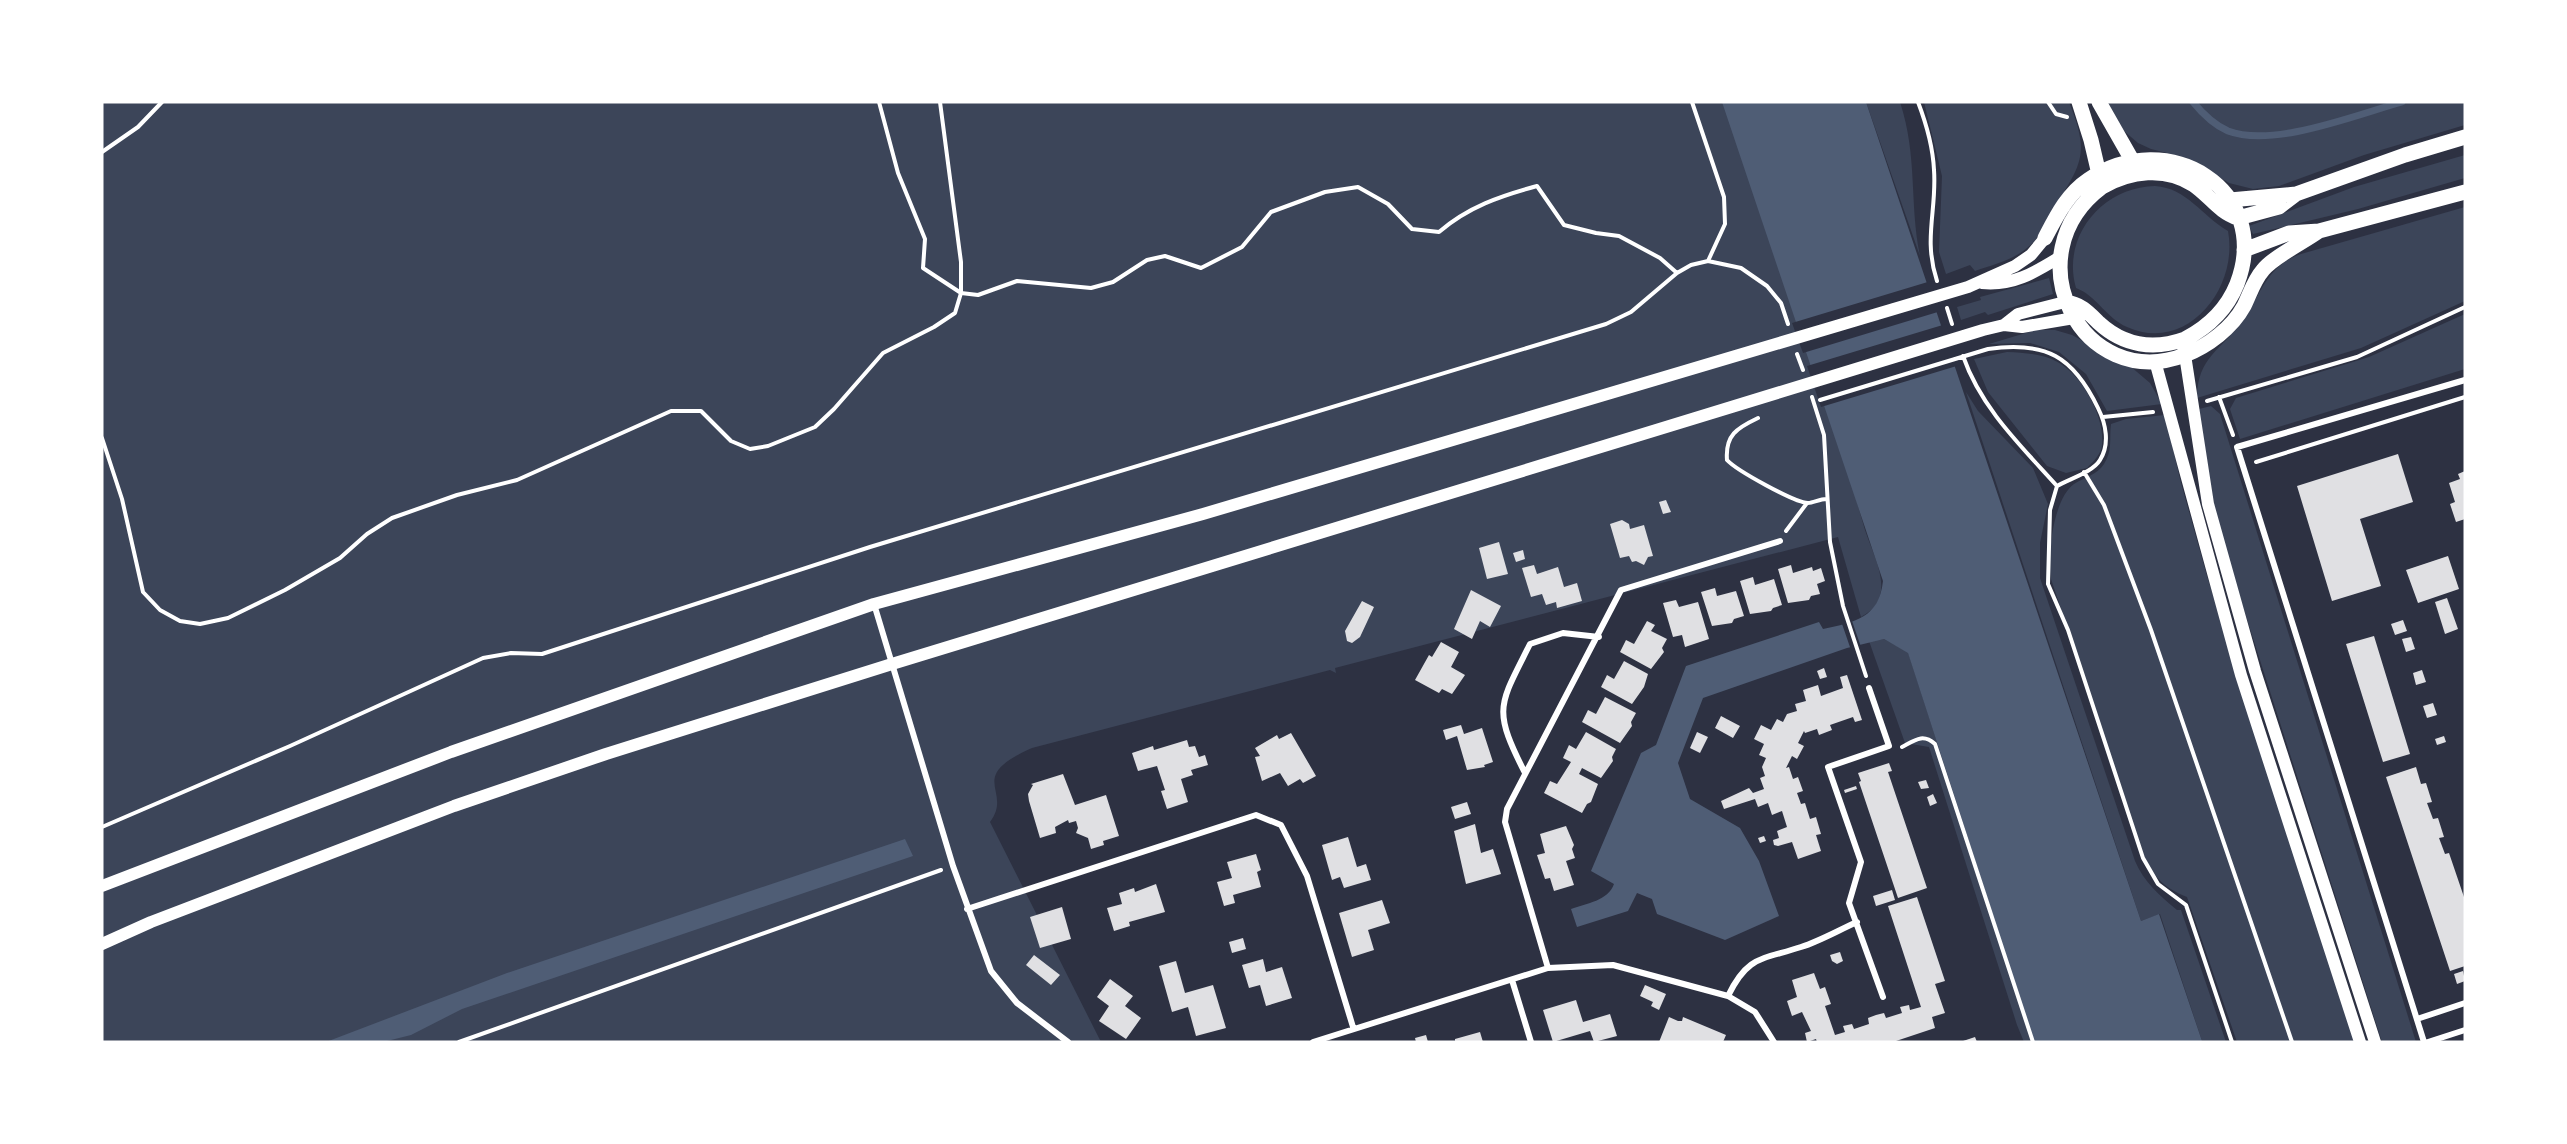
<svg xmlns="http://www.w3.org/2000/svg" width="2567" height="1144" font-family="'Roboto Condensed',sans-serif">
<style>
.green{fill:#3c4559}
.water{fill:#4f5d75}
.pier{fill:#2d3142}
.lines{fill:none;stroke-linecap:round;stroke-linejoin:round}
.stream{stroke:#4f5d75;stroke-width:7}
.building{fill:#e0e0e3}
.path{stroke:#fff;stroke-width:4}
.minor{stroke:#fff;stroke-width:6}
.secondary{stroke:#fff;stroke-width:12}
.primary{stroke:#fff;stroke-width:15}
</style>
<rect width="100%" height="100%" fill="#2d3142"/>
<path class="green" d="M102,102H1741L1865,530C1875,560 1898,598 1861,617L1838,537L1335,668L1336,673L1330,670L1032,748C964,778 1014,790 990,822L1101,1042H102Z
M1866,102H1900C1918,157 1909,202 1920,256Z
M1924,102H2069C2090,154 2082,163 2054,208C2048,217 2044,227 2038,236C2023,258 1998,263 1975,271L1970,265L1946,274L1939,252L1942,176Z
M2107,102H2465V125L2364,155L2279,186L2253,189L2229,183L2187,158L2151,149L2138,143L2124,131Z
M2465,155V178L2358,209L2253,234L2249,226L2354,187Z
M2155,186C2187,188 2202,216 2228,231C2239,289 2186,354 2127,327C2106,318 2097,296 2076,288C2061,236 2103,187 2155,186Z
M2465,207V301L2361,348L2197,398C2197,357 2222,350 2242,321C2261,295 2267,265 2301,254Z
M2049,278L2053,294L1988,315L1985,312L1961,320L1957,307L1981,300L1980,297Z
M2465,314V369L2240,439L2230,409L2236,398L2369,357Z
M2036,330H2055L2072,335L2130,366L2150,383L2162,404L2107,411L2086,374L2059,352L2030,343L1989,344Z
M2007,352C2027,353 2049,354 2065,367C2086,382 2108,424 2101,450C2098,457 2092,463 2087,468L2066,473L2047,466L1988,392L1974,359Z
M1966,392L1978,411L2033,468L2048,504L2040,543V578L2135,861C2144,882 2159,895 2177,910H2181L2226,1042H2197L2202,1041L2160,914L2141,921Z
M2211,406L2220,414L2416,1042H2382L2236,585L2214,505L2199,409Z
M2165,415L2181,483L2207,576L2355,1042H2237L2187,897C2164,888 2152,876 2143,853L2051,579C2047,556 2053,499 2074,484C2085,477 2097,475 2104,464C2113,450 2109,438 2111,424L2126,419Z
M1884,639L1908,652L2034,1042H2024L2017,1025L1929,747L1905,743L1869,641Z"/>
<path class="water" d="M1722,102H1866L2141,921L2159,914L2202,1041L2034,1042L1908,653L1884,639L1847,648L1703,698L1678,763L1690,799L1740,828L1759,861L1779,916L1725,940L1657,914L1652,899L1637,893L1628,911L1577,927L1571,909C1587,903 1608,901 1614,884L1591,871L1641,753L1656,745L1686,666L1819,622L1823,629C1855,622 1879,618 1883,581Z
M905,839L913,856L462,1009L411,1035L383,1042H326L507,973Z"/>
<path class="pier" d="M1931,281L1941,311L1803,353L1792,323Z
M1946,324L1960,365L1821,407L1807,366Z
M1851,618L1861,647L1851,650L1841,621Z"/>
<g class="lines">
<path class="stream" d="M2193,102C2202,113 2214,125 2228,131C2274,148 2355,115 2402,102"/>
</g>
<path class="building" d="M2398,454L2413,502L2360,519L2381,586L2332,601L2297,486Z
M2465,471V519L2456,522L2450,504L2455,502L2449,483L2460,479L2458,474Z
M1666,500L1671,512L1663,514L1659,502Z
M1622,520L1629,524L1630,529L1644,525L1653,556L1648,557L1644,565L1636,561L1632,562L1629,556L1620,558L1610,524Z
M1499,542L1508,574L1487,579L1479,548Z
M1523,550L1525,559L1516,562L1513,553Z
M2448,556L2459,589L2418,603L2406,570Z
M1534,565L1537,574L1558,567L1564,587L1577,583L1582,601L1557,608L1556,602L1546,605L1542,594L1531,597L1522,568Z
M1791,565L1793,573L1812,567L1813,571L1821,568L1825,581L1817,584L1820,594L1811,596L1809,600L1788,603L1778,569Z
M1753,577L1755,585L1774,579L1782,605L1773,608L1771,611L1750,614L1740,581Z
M1715,588L1717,596L1736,591L1744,616L1734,619L1732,623L1712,626L1701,592Z
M1471,590L1501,606L1490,627L1480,621L1472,639L1454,629Z
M2447,598L2458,629L2445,634L2435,602Z
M1676,600L1679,607L1698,602L1709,639L1685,647L1682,635L1673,637L1663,603Z
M1362,601L1374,607L1360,637L1352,643L1347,641L1345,631Z
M2403,620L2407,631L2395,635L2391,624Z
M1647,621L1655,625L1651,631L1667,639L1662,648L1664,652L1651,669L1620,652L1626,640L1634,644Z
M2374,636L2410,754L2383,762L2346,644Z
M2411,637L2415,649L2406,652L2402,639Z
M1441,642L1459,652L1451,667L1465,675L1452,694L1442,689L1439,693L1415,680L1429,655L1432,657Z
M1624,661L1648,674L1644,687L1632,704L1601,687L1607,675L1614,679Z
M1824,668L1827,677L1820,679L1817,671Z
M2422,670L2426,682L2416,685L2413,673Z
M1847,675L1862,720L1855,722L1853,717L1830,725L1832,730L1819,735L1817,729L1805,733L1804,731L1798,743L1804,746L1797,759L1792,756L1786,768L1789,767L1793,779L1798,777L1803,791L1797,793L1801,804L1805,803L1810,819L1816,817L1821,834L1816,835L1821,851L1798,859L1792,842L1778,846L1774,845L1773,840L1779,838L1777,831L1787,827L1782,811L1772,815L1768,803L1758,807L1755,799L1724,809L1721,801L1749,788L1753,793L1764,789L1760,778L1765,776L1762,767L1766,758L1759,755L1764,744L1754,739L1761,725L1771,730L1777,719L1783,722L1787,714L1797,711L1795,704L1806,701L1803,690L1818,685L1821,696L1843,688L1840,677Z
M1605,697L1636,713L1631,722L1632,726L1620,743L1582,722L1588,710L1596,714Z
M2433,703L2437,715L2427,718L2423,706Z
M1721,716L1740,726L1733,738L1715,728Z
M1461,725L1464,734L1482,728L1493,762L1484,765L1485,767L1467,770L1457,736L1446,740L1443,730Z
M1586,732L1616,749L1612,757L1613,761L1601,778L1582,768L1579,774L1598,784L1591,802L1587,804L1582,813L1544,793L1550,781L1557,784L1571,762L1563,758L1569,745L1576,749Z
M1697,732L1708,737L1700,753L1690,748Z
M1291,733L1316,776L1303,783L1300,779L1288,786L1280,773L1262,781L1255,757L1260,756L1255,748L1277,735L1279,739Z
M2444,736L2446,742L2437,745L2435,739Z
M1187,740L1189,747L1195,746L1199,757L1205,755L1208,765L1191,770L1193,775L1181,779L1188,802L1167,809L1161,791L1165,790L1157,766L1138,771L1132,753L1153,746L1154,750Z
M1889,763L1892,771L1888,772L1927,888L1898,898L1859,782L1861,781L1858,773Z
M2416,767L2421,784L2426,783L2432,802L2427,803L2433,819L2438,818L2444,837L2439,838L2445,854L2449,853L2465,900V966L2450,971L2386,777Z
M1063,774L1075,805L1106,795L1119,836L1103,841L1104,845L1091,849L1088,838L1076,833L1078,828L1076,821L1069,823L1068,820L1055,827L1056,833L1040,838L1029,801L1028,794L1033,785L1031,784Z
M1926,780L1929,788L1921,789L1918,782Z
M1856,786L1857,789L1845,793L1844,790Z
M1933,794L1937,803L1930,806L1927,797Z
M1467,802L1471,814L1455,819L1451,807Z
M1475,824L1481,853L1493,849L1501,874L1466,884L1454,831Z
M1566,826L1574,845L1572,849L1575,858L1566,861L1574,885L1554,891L1550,878L1545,879L1537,855L1545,853L1540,834Z
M1764,836L1766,841L1760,843L1758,838Z
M1348,837L1357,867L1366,864L1371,880L1344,888L1340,877L1332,880L1322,845Z
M1256,854L1261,870L1257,872L1261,887L1233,895L1235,903L1224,906L1217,882L1232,878L1227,862Z
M1156,884L1165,912L1129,922L1130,926L1114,931L1107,908L1122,904L1119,893L1134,888L1135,892Z
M1892,890L1895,900L1876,906L1873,896Z
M1917,897L1945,981L1935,984L1945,1013L1932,1017L1935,1028L1893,1042H1817L1816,1039L1807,1042L1805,1033L1811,1031L1802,1012L1792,1016L1787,1001L1797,997L1792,980L1814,973L1820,989L1825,987L1831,1004L1825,1006L1835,1035L1845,1032L1843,1026L1852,1024L1854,1029L1869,1024L1868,1018L1876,1015L1884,1013L1886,1018L1902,1013L1900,1007L1909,1005L1910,1010L1921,1007L1888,906Z
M1382,900L1390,923L1368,930L1374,950L1352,957L1339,913Z
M1062,907L1071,939L1040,948L1030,917Z
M1243,938L1246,949L1232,953L1229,942Z
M1840,952L1843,961L1837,964L1832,961L1830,955Z
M1034,955L1060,975L1051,985L1026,965Z
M1263,959L1266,972L1282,967L1292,998L1266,1006L1260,985L1249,988L1242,965Z
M1176,961L1185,993L1213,985L1226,1028L1196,1036L1188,1007L1172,1012L1159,966Z
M2463,971L2465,981L2457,984L2454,974Z
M1110,979L1133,996L1125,1006L1141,1018L1126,1039L1099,1021L1109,1006L1097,997Z
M1645,985L1666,994L1659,1010L1651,1006L1653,1002L1640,996Z
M1576,1000L1583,1022L1610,1014L1617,1036L1594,1042L1590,1031L1553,1042L1543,1010Z
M1669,1017L1678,1021H1682L1683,1017L1726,1035L1723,1042H1659Z
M1480,1032L1483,1042H1455V1039Z
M1426,1035L1428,1042H1416L1415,1038Z
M1975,1037L1977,1042H1960Z"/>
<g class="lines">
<path class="path" d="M879,102L898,173L925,239L923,268L961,293L978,295L1017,281L1091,288L1113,282L1147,260L1165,256L1201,268L1242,247L1271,212L1325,192L1358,187L1388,204L1412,229L1439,232C1468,207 1500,196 1537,186L1564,225L1596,233L1619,236L1660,258L1677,273
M1692,102L1724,197L1725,224L1708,261
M1918,102C1926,123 1933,148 1934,170C1937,210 1923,239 1937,281
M2048,102L2056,114L2067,117
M102,152L138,127L162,102
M1947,308L1952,324
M1797,354L1803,370
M1963,356C1981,408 2021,446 2057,486
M1812,397L1824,435L1830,542L1843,606L1866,676
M2219,397L2233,435
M1820,400L1988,349C2046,341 2073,356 2098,408C2106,424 2110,444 2100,460C2093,472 2069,479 2057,486L2050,510L2048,584L2068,630L2143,858L2158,884L2186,905L2232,1042
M2207,401L2357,357L2465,307
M2103,417L2153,412
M1758,418C1737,428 1725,435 1727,460C1736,470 1795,503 1808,503C1813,503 1820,499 1826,499
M102,438L122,499L143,592L160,610L180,621L200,624L228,618L285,590L340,558L367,534L392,518L457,495L517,480L671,411H701L731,441L750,449L768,446L815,427L834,409L883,353L934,327L955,313L961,293V262L940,102
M2256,462L2465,397
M2084,472L2104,505L2151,630L2292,1042
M1786,531L1807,503
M1902,747C1915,740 1923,733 1935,744L2033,1042
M102,827L290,746L483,658L511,653L542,654L870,547L1606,324L1631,312L1677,273L1691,265L1708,261L1741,268L1767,286L1781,303L1788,324
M459,1042L941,870"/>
<path class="minor" d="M874,604L953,866L991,971L1017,1003L1068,1042
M1869,688L1889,746L1828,767L1861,862L1849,903L1883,997
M1525,773C1492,708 1499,706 1530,644L1563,633L1599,637
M967,909L1256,815L1281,825L1307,876L1353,1027
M1548,968L1505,822L1507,809L1621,590L1780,541
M1512,980L1531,1042
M1728,996C1748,955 1762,960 1801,947C1820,941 1839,930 1857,922
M2417,1019L2465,1003
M1313,1042L1548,968L1613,965L1728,996L1755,1012L1774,1042
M2424,1042L2237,447L2465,380
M2428,1042L2465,1030"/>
<path class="secondary" d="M1982,283C2013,286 2034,273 2060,257
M2004,325L2018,314L2065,302
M2185,355L2208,504L2255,671L2375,1042
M2155,361L2241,675L2360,1042
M102,886L451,752L874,604L1203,514L1968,287L2015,266L2031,255L2045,238
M102,944L151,922L454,806L606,754L892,664L1983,330L2004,325L2022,327L2074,318"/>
<path class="primary" d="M2079,102L2091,140L2102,187C2011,255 2082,394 2185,355C2208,346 2232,328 2244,306C2250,294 2254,280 2263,270C2273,257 2304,242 2319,231
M2099,102L2132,160
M2102,187C2130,171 2165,166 2194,185C2210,196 2219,212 2238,218L2279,207L2296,194
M2230,200L2296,194L2405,155L2465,137
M2045,238C2056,217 2067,194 2088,180C2168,125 2273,190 2237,284C2227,309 2210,326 2185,339V355
M2244,250L2289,233L2319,231L2465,192
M2065,302C2081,304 2088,312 2099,323C2124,346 2154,350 2185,339"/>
</g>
<rect width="2567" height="1144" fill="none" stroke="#ffffff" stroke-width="207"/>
</svg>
